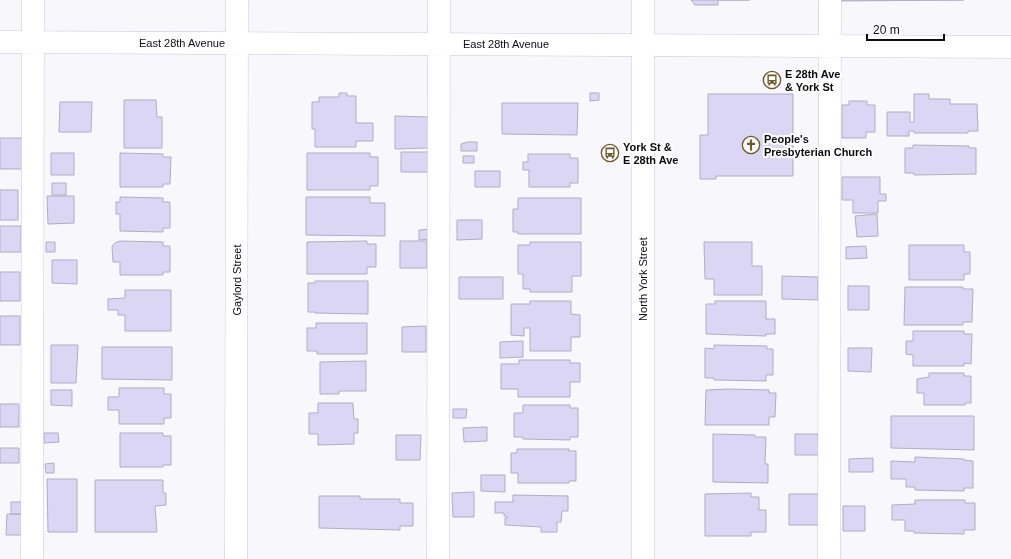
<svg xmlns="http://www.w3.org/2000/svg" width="1011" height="559" font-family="Arial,sans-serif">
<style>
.building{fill:#dad6f4;stroke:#b0adc4}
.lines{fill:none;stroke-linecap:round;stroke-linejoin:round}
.minor-casing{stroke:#cbc8df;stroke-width:23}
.major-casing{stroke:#cbc8df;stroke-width:23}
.minor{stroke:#fff;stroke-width:22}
.major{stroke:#fff;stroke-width:22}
.labels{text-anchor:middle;stroke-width:4;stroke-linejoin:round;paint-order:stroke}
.street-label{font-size:11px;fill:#0c0b13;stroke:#fff}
.poi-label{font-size:11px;font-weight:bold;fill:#0c0b13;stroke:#fff;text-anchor:start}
</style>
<rect width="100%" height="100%" fill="#f7f7fc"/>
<path class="building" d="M691,0H750H718V5H695Z
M839,0H964L839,1Z
M339,93H347V96H356V123H373V141H356V147H315V129H312V102H319V97H339Z
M590,93H599V100L590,101Z
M708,94H793V176H716V179H700V135H708Z
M914,94H929V99H950V104H977L978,131H968V133H914V131H909V136H887V112H910V122H914Z
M124,100H156L157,117H162V148H124Z
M849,101H867V105H875V132H866V138H842V105H849Z
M60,102H92L91,132H59Z
M502,103H578L577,135L502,134Z
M395,116L429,117V148L395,149Z
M0,138H22V169H0Z
M468,142H477V151H461V144Z
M913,145L969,146V148H976V174L914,175V173H905V148H913Z
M401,152H428V172H401Z
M51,153H74V175H51Z
M120,153L163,154V157H171L170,184H163V187H120Z
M307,153H370V157H378V186H370V190H307Z
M528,154H570V158H578V183H570V187H529V170H523V162H528Z
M463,156H474V163H463Z
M475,171H500V187H475Z
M842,177H880V194H886V201H878V213H853V200H842Z
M52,183H66V195H52Z
M0,190H18V220H0Z
M47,196H74V223L48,224Z
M120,197L163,198V202H170V228H163V232L120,231V214H116V202H120Z
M306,197H370V203H385V236L306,235Z
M518,198H581V234H518V232H513V209H518Z
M877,214L878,236L857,237L855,216Z
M457,220H482V239L457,240Z
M0,226H21V252H0Z
M431,229V239L419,240V230Z
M120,241L163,242V246H170V272H163V275H120V262H113L112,246L115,243Z
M367,241V244H376V267H367V274H307V242Z
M400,241H427V268H400Z
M46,242H55V252H46Z
M530,242H581V276H572V292H530V289H523V274H518V245H530Z
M704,242H752V266H762V295H714V279H705Z
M909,245H964V252H970V274H964V280H909Z
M866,246L867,258L846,259V247Z
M52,260H77V284L52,283Z
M0,272H20V301H0Z
M782,276L818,277V300L782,299Z
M459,277H503V299H459Z
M315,281H368V314L315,313V312H308V283H315Z
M848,286H869V310H848Z
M905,287H963V289H973L972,322H963V325H904Z
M125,290H171V331H125V315H118V310H108V299L125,298Z
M530,301H571V314L580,315V337H571V351H530V328H524V336L511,335V304H530Z
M715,301H766V319H775V334H766V336L706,334V304H715Z
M0,316H20V345H0Z
M316,323H367V354H317V351H307V328H316Z
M426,326V352H402V327Z
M913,331H964V334H972L971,364L964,363V366H913V355L906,354V341H913Z
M523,341V357L500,358V342Z
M51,345H78L76,383H51Z
M714,345L767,346V349H773V375H766V381L714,380V378H705V348L714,349Z
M102,347H172V380L102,379Z
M848,348H872L871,372L848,371Z
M519,360H570V363H580V382H570V397H518V389H501V364H519Z
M366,361V391H339V394H320V362Z
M929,373H964V376H971V403H965V405H924V393H917V379L929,377Z
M119,388H164V394H171V418H164V424H119V410H108V397H119Z
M728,389L769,390V393H776L775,417H769V425H705L706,390Z
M51,390H72V406L51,405Z
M318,403H353L354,419H358V433H354V444L318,445V434H309V413H318Z
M0,404H19V427H0Z
M523,405H570V408H578V437H570V440L523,439V437H514V413H523Z
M453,409H467L466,418H453Z
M891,416H974V450L891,448Z
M487,427V441L464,442L463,428Z
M44,433H58L59,442L44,443Z
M120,433H163V436H171V465H163V467H120Z
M713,434L755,435V437H766L765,464H768V483L713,482Z
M795,434H818L819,455H795Z
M396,435H421L420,460H396Z
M0,448H19V463H0Z
M517,449H569V451H576V481H569V483H518V473H511V453H517Z
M915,457L964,459V460L973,461V488H964V491L915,490V487H906V479H891V461L915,462Z
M873,458V472H849V459Z
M54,463V473H46L45,464Z
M481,475H505V492L481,491Z
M47,479H77V532H48Z
M95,480H163V493H166V505L155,506L157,532H95Z
M474,492V517H453L452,493Z
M751,493V497H759V510H766V532H751V536H705V494Z
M789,494H823V525H789Z
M513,495L568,496V511H562L561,522H557V532H541V527L505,525V518H507V516H504V513H495V502H513Z
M319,496H360V499H400V503H413V526H400V530L319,528Z
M915,500H965V503H975V530H964V534L914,533V531H905V520H892V505L915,504Z
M11,502H21L22,514H11Z
M843,506H865V531H843Z
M7,514H25V535H6Z"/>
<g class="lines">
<defs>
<path id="minor" d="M0,42L1011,47
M32,559L33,0
M236,559L237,0
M438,559L439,0
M829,559L830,0"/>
<path id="major" d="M643,559V0"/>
</defs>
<use href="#minor" class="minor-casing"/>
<use href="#major" class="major-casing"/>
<use href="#minor" class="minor"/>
<use href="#major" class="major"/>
</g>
<defs>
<symbol id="bus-ring" viewBox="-11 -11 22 22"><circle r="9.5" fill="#fff" stroke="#705828" stroke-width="1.5"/><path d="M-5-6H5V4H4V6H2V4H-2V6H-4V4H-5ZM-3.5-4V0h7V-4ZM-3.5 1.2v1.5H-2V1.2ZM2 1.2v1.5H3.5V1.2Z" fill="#705828"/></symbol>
<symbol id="church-ring" viewBox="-11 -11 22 22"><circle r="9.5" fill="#fff" stroke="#705828" stroke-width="1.5"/><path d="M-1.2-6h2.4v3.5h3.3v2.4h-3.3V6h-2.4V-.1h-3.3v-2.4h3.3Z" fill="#705828"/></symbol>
</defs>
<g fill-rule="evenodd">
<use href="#bus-ring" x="762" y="70" width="20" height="20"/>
<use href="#church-ring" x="741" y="135" width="20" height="20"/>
<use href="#bus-ring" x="600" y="143" width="20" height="20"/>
</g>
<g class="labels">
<g class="street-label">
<text x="182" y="47">East 28th Avenue</text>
<text x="506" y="48">East 28th Avenue</text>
<text transform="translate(643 279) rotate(-90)" y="4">North York Street</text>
<text transform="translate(237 280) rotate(-90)" y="4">Gaylord Street</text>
</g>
<g class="poi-label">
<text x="785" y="78">E 28th Ave<tspan x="785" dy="13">&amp; York St</tspan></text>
<text x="764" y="143">People's<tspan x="764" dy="13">Presbyterian Church</tspan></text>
<text x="623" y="151">York St &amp;<tspan x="623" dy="13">E 28th Ave</tspan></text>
</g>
</g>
<path d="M867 34v6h77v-6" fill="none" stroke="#0c0b13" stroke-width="2"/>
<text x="873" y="34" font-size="12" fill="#0c0b13" stroke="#ffffff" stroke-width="3" paint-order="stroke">20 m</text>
</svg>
